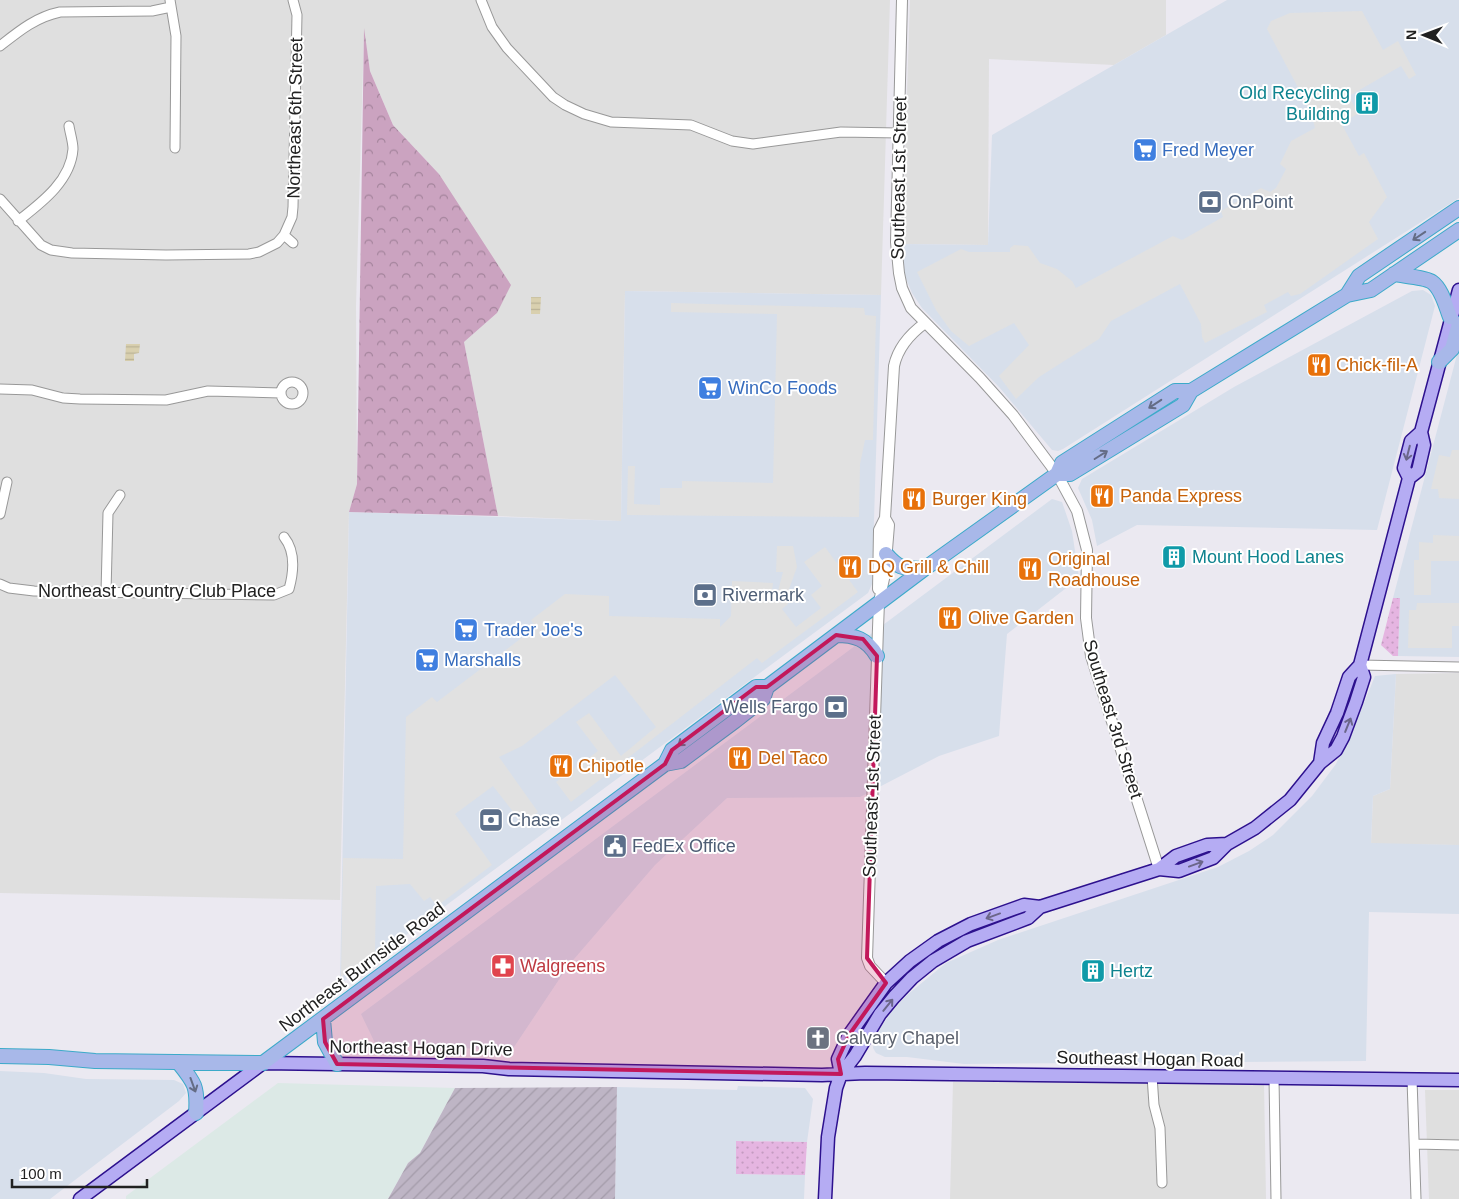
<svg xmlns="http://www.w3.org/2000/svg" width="1459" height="1199" font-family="Arial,sans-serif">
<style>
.residential{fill:#dfdfdf}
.commercial{fill:#d7dfeb}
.industrial{fill:#dce9e6}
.construction{fill:url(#construction-furrows)}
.grass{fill:url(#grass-dots)}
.forest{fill:url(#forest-crowns)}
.parking{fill:#e1e1e1}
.water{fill:url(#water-rules)}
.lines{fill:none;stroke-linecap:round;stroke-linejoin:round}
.minor-casing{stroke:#989898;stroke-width:11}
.tertiary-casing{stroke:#989898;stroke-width:12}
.primary-casing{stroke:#2d118e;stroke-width:15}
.trunk-casing{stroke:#3caac9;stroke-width:16}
.minor{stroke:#fff;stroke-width:9}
.tertiary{stroke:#fff;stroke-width:10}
.primary{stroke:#b5acf3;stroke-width:12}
.trunk{stroke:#a8b8e9;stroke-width:14}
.oneway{stroke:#646c85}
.oneway2{stroke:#6b668a}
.marked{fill:#c2185b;fill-opacity:0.2;stroke:#c2185b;stroke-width:4;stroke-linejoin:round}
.labels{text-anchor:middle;stroke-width:4;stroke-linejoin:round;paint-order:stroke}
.culture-label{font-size:18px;fill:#0d838f;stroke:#fff;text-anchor:start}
.street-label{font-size:18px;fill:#212121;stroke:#fff}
.shop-label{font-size:18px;fill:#366cbe;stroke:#fff;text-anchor:start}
.service-label{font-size:18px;fill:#4e5e75;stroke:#fff;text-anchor:start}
.food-label{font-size:18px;fill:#c56008;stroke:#fff;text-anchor:start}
.health-label{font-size:18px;fill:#be3a42;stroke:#fff;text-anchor:start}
.worship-label{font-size:18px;fill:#5b616d;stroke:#fff;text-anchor:start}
</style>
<defs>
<pattern id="construction-furrows" width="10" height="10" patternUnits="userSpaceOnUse" patternTransform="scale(1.25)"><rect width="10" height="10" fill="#beb5c5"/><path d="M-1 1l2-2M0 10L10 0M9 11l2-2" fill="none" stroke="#a39ba9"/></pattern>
<pattern id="grass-dots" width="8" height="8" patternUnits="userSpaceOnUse" patternTransform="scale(1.25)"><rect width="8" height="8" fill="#e5b5e1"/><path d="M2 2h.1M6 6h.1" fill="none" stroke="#c49bc1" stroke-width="1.8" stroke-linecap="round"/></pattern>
<pattern id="forest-crowns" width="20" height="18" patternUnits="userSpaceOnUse" patternTransform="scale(1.25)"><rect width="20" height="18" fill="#cba3c0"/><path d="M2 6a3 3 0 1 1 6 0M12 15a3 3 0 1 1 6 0" fill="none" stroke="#a4849c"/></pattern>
<pattern id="water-rules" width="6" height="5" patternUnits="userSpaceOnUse" patternTransform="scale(1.25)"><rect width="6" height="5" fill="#d9d0af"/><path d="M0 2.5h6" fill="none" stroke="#bab296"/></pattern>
</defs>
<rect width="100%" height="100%" fill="#ebe9f1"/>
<path class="residential" d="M0,0H890L881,295L625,291L621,521L498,516L464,342L497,313L439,174L393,125L370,71L364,32L356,306L357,484L349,512L340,900L0,893Z
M910,0H1166V35L1114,65L989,59L988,245L902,244Z
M1459,673V845L1371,844L1373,796L1390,789L1396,674Z
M953,1082L1264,1083L1266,1199H950Z
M1425,1090H1459V1199H1429Z"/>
<path class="commercial" d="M1227,0H1459V198L1063,449L1058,451L1052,450L999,387L922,308L912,293L904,274L902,244L988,245L992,135Z
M1423,290L1431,295L1435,306L1377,530L1137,525L1097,546L1092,520L1078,488L1082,479L1234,387L1412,291Z
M625,291L881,295L872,584L868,593L340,984L349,512L621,521Z
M1459,347V657L1398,656L1400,598H1393Z
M1052,499L1062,502L1072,531L1079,578L1007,634L999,736L939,756L860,797L727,798L655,865L568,966L512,1050L376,1045L361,1014Z
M1396,674L1390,789L1373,796L1371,843L1459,845V914L1369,912L1366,1061L964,1064L907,1057H885L876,1053L873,1048L874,1037L892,1011L907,995L946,963L998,940L1218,867L1249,851L1273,835L1312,796L1336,764L1362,708L1375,676Z
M0,1071L44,1073L86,1079L174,1080L183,1084L186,1093L179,1101L50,1199H0Z
M738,1086L805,1088L813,1099L807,1142L737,1141L736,1174L805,1175L804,1199H615L617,1087L737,1090Z"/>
<path class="industrial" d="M278,1083L455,1088L420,1153L408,1163L388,1199H126V1196Z"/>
<path class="construction" d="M617,1087L615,1199H388L408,1163L420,1153L455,1088Z"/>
<path class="grass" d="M1393,598H1400L1398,656H1393L1381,645Z
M736,1141L807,1142L805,1175L736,1174Z"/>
<path class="forest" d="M364,28L370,71L393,125L439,174L511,285L497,313L464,342L498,516L349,512L357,484Z"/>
<path class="parking" d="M1362,11L1383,50L1398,41L1416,75L1409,79L1401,66L1349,96L1358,114L1341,123L1359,156L1364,153L1387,197L1369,222L1378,239L1300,294L1291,296L1288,292L1264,305L1267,312L1205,343L1202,337L1201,324L1180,284L1111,321L1099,339L1039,377L1016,399L999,376L1029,345L1014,323L969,346L951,331L936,310L917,272L961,249L969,252H1010V248L1014,245L1028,246L1040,263L1057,269L1072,281L1076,288L1173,236L1182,240L1223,217L1221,211L1261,188L1270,192L1276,188L1286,169L1280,164L1291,141L1315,128L1311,112L1267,29L1271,21L1290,13Z
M671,303L864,308L865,315L876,316L873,440H865L860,464L859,517L627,515L628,466H635L634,504L660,505V488H682V481L773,483L777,314L671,312Z
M1452,450H1459V499L1439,498L1438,489H1431L1439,455L1450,457Z
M1433,535L1459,536V561H1431V595H1414V560H1419V542L1433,543Z
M777,546H793L797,567L788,592V604L782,609L796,627L821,608L811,595L822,586L804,562L825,547L858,592L762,663L757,658L571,802L556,782L598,751L576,722L589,713L621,756L656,727L615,675L522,746L499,757L538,812L522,823L493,786L455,814L492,865L437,906L430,897L424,901L410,884L376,886L375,952L341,977L343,858L403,859L406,717L432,697L437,702L536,627L531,620L565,594L609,596V616L720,619V627L731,616L732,581L773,583L772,591H778L783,572H776Z
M1417,603H1459V626H1452V648H1408L1409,610H1416Z"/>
<path class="water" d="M531,297H541L540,314H531Z
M126,344H140L139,353L134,354V361H125Z"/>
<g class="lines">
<defs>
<path id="minor" d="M170,0L176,36L175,148
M481,0L492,27L507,48L553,97L565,105L584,114L611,122L691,125L732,141L753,144L841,132L899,133
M0,46C19,31 36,17 60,12L152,11L171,7
M0,199L41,245L51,250L72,253L166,255L249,254L259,252L277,243L284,235L292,217L293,207L297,15L293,0
M18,221C41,203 71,181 73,149C73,142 70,133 69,126
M284,235L293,243
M281 393a11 11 0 1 1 22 0a11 11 0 1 1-22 0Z
M0,389L32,390L63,398L80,399L166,400L208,391L281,393
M0,514L7,482
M0,584L9,588L34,591L274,595L289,589C294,571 296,552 284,537
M106,593L108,513L120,495
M1360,665L1459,667
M1152,1076L1154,1105L1160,1128L1162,1183
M1274,1078L1276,1199
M1412,1079L1416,1199
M1415,1144L1459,1145"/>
<path id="tertiary" d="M902,0L896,242L899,273L902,288L911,308L980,378L1013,415L1057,474L1077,511L1087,550L1086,618L1091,656L1159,869
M885,518L889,525L885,574L879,602L878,628L867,958L870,966L886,983
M878,589L879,530L885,518L894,366C898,347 910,334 925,323"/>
<path id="primary" d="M1409,478L1404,468L1411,441L1421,432
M1320,763L1323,743L1337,713L1349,677L1360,665L1409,478L1418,471L1424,445L1421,432L1459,290
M1159,869L1179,871L1213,858L1227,844L1255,828L1290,800L1320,763L1336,750L1343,737L1356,702L1364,677L1360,665
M841,1074L838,1059L849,1035L886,983L910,961L938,941L971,924L1024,905L1040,907L1159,869L1176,856L1207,845L1227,844
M80,1199L263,1063L483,1066L509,1069L822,1075L865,1073L1459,1080
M825,1199L828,1137L836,1088L841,1074L855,1056L880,1014L894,997L912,978L933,961L967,941L1028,918L1040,907"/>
<path id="trunk" d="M1394,274C1403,276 1425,277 1432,282C1442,289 1446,307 1450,317
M1347,295L1359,276L1459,208
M1439,362L1452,349L1459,324
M1057,474H1070L1183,405L1191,391
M886,554C900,570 904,568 924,569
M836,635C855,635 867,639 877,656
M665,764L672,750L756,687H767
M323,1019L325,1042L337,1064
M0,1056L49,1057L95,1061L263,1063L665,764L681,761L735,721L763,699L767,687L924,569L1057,474L1062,463L1175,391H1191L1347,295L1371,290L1459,230
M178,1062C194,1082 198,1086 196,1113"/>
</defs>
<use href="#minor" class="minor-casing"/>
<use href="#tertiary" class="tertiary-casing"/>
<use href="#primary" class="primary-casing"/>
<use href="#trunk" class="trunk-casing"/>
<use href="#minor" class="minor"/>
<use href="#tertiary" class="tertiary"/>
<use href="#primary" class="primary"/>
<use href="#trunk" class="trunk"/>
</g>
<defs><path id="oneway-shaft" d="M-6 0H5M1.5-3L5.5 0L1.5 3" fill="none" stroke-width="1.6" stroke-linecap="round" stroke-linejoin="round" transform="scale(1.25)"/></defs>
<g class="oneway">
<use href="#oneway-shaft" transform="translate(1419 236) rotate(146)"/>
<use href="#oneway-shaft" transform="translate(1155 404) rotate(147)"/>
<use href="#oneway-shaft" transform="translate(1101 455) rotate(-32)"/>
<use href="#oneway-shaft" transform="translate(684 741) rotate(143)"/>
<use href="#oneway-shaft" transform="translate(193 1085) rotate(70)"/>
</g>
<g class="oneway2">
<use href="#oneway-shaft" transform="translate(1408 453) rotate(104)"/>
<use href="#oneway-shaft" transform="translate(1348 725) rotate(-68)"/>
<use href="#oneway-shaft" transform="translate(1196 864) rotate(-20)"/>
<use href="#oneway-shaft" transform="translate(993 916) rotate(160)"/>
<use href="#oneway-shaft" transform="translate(888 1005) rotate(-51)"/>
</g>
<path class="marked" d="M836,635L863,639L877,656L867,958L886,983L849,1035L838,1059L841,1074L337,1064L325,1042L323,1019L665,764L672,750L756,687H767Z"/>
<defs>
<symbol id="building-square" viewBox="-11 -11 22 22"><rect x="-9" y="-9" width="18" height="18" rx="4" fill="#0f9aa8" stroke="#fff"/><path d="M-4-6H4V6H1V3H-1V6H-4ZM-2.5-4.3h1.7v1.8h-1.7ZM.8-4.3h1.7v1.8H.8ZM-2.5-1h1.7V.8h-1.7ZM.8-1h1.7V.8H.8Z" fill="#fff"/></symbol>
<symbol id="supermarket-square" viewBox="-11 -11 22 22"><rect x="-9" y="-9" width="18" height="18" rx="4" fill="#3f7fe0" stroke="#fff"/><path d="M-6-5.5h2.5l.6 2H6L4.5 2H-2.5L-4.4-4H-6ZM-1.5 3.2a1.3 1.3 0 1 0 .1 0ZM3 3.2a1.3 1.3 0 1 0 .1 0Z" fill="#fff"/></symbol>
<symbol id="bank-square" viewBox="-11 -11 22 22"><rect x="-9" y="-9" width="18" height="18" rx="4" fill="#5c6f8a" stroke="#fff"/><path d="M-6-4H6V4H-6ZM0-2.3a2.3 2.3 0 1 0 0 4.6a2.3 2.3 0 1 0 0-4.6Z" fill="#fff"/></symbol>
<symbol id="restaurant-square" viewBox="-11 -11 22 22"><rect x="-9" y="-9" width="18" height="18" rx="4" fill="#e8710a" stroke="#fff"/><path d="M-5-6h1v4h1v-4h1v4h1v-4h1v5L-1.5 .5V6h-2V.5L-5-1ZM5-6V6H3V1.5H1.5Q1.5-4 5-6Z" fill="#fff"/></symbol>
<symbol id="civic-square" viewBox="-11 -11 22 22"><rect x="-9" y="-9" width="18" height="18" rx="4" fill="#5c6f8a" stroke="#fff"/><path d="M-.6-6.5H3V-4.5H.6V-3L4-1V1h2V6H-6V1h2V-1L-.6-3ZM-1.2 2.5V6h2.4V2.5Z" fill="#fff"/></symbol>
<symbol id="pharmacy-square" viewBox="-11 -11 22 22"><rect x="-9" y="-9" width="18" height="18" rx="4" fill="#e0444e" stroke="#fff"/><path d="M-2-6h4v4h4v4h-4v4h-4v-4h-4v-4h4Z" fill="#fff"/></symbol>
<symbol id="church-square" viewBox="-11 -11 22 22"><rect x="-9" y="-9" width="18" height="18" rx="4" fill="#6b7280" stroke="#fff"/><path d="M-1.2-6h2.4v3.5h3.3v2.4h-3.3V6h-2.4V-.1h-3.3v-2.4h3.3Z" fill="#fff"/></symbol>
</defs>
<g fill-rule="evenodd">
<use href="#building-square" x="1353" y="89" width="28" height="28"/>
<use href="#supermarket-square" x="1131" y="136" width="28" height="28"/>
<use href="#bank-square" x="1196" y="188" width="28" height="28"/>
<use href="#restaurant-square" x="1305" y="351" width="28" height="28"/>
<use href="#supermarket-square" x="696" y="374" width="28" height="28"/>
<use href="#restaurant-square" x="1088" y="482" width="28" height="28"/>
<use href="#restaurant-square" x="900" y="485" width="28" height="28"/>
<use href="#building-square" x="1160" y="543" width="28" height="28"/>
<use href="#restaurant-square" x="836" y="553" width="28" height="28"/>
<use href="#restaurant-square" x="1016" y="555" width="28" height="28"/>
<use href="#bank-square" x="691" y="581" width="28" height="28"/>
<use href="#restaurant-square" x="936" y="604" width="28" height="28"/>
<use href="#supermarket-square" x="452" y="616" width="28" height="28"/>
<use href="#supermarket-square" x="413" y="646" width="28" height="28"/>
<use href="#bank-square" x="822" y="693" width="28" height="28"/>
<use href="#restaurant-square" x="726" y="744" width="28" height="28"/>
<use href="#restaurant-square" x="547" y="752" width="28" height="28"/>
<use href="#bank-square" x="477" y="806" width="28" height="28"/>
<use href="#civic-square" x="601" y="832" width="28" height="28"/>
<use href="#pharmacy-square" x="489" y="952" width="28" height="28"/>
<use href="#building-square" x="1079" y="957" width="28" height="28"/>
<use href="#church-square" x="804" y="1024" width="28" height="28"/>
</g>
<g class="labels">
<g class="culture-label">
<text x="1350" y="99" text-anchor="end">Old Recycling<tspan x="1350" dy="21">Building</tspan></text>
<text x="1192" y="563">Mount Hood Lanes</text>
<text x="1110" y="977">Hertz</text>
</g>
<g class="street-label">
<text transform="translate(295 118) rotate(-89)" y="6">Northeast 6th Street</text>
<text transform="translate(899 178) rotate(-89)" y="6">Southeast 1st Street</text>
<text x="157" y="597">Northeast Country Club Place</text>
<text transform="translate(1113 719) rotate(73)" y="6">Southeast 3rd Street</text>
<text transform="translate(872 796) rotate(-88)" y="6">Southeast 1st Street</text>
<text transform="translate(362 967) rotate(-37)" y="6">Northeast Burnside Road</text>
<text transform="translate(421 1048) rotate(1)" y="6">Northeast Hogan Drive</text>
<text transform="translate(1150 1059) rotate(1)" y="6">Southeast Hogan Road</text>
</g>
<g class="shop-label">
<text x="1162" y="156">Fred Meyer</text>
<text x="728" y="394">WinCo Foods</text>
<text x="484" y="636">Trader Joe's</text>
<text x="444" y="666">Marshalls</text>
</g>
<g class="service-label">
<text x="1228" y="208">OnPoint</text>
<text x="722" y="601">Rivermark</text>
<text x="818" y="713" text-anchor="end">Wells Fargo</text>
<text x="508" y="826">Chase</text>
<text x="632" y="852">FedEx Office</text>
</g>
<g class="food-label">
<text x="1336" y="371">Chick-fil-A</text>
<text x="1120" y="502">Panda Express</text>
<text x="932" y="505">Burger King</text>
<text x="1048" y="565">Original<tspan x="1048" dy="21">Roadhouse</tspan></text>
<text x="868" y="573">DQ Grill &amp; Chill</text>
<text x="968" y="624">Olive Garden</text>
<text x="758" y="764">Del Taco</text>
<text x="578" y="772">Chipotle</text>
</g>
<g class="health-label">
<text x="520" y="972">Walgreens</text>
</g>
<g class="worship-label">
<text x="836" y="1044">Calvary Chapel</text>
</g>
</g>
<g transform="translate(1424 35) rotate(271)" stroke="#ffffff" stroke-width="4" paint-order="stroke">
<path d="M0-4L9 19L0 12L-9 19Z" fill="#212121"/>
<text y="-8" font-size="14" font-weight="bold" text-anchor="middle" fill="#212121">N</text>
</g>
<path d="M12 1179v8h135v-8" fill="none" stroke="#212121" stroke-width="2.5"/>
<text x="20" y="1179" font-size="15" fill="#212121" stroke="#ffffff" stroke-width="4" paint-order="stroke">100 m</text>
</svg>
